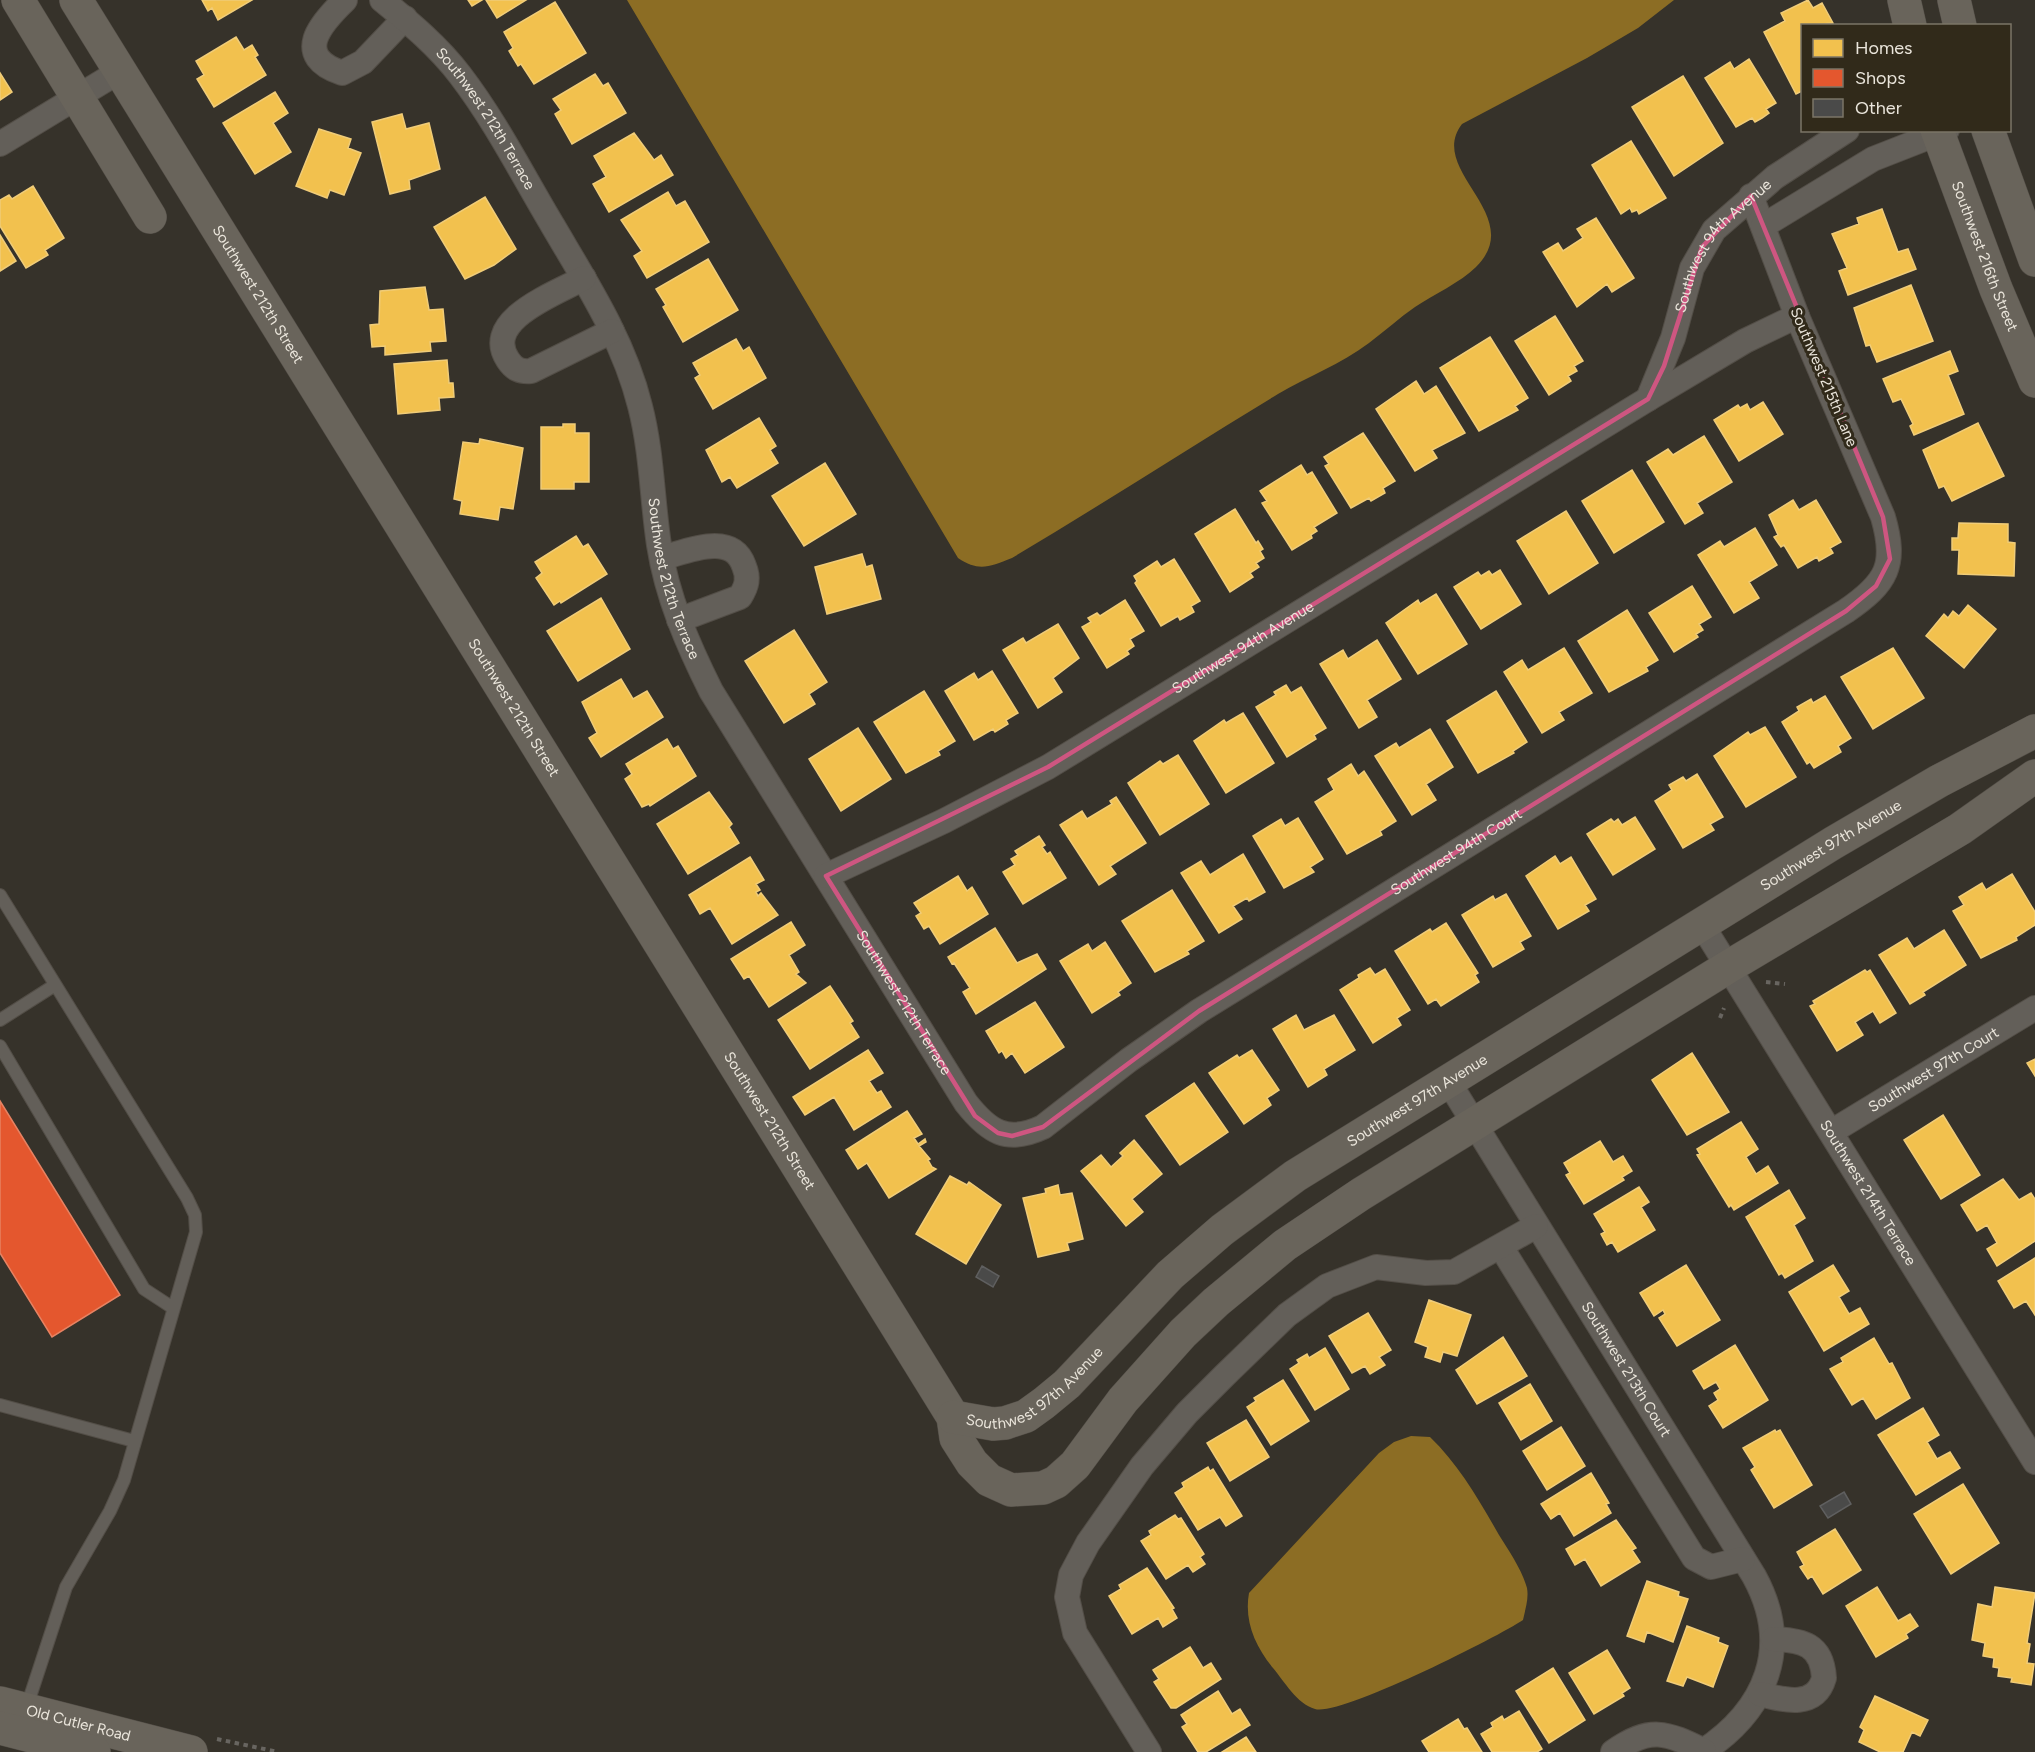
<svg xmlns="http://www.w3.org/2000/svg" width="2035" height="1752" font-family="Figtree,sans-serif">
<style>
.water{fill:#8c6d24}
.homes{fill:#f2c14e;stroke:#f0cc78;stroke-width:1.5}
.shops{fill:#e4572e;stroke:#e68262;stroke-width:1.5}
.building{fill:#4a4a49;stroke:#5f5f5f;stroke-width:1.5}
.lines{fill:none;stroke-linecap:round;stroke-linejoin:round}
.lane-casing{stroke:#534e47;stroke-width:14}
.street-casing{stroke:#534e47;stroke-width:26}
.secondary-casing{stroke:#534e47;stroke-width:34}
.path{stroke:#686560;stroke-width:4;stroke-dasharray:4.5 4.5;stroke-linecap:butt}
.lane{stroke:#635f59;stroke-width:12}
.street{stroke:#635f59;stroke-width:24}
.secondary{stroke:#69645b;stroke-width:33}
.marked{fill:none;stroke:#ce5681;stroke-width:4.5;stroke-linejoin:round}
.labels{text-anchor:middle;stroke-width:6;stroke-linejoin:round;paint-order:stroke}
.street-label{font-size:15px;fill:#eae5db;stroke:#312a1a}
</style>
<rect width="100%" height="100%" fill="#36322a"/>
<path class="water" d="M627,0H1674L1638,28L1587,58L1462,124C1426,171 1528,215 1476,267C1461,282 1433,295 1415,307C1399,318 1385,331 1369,343C1341,364 1307,377 1278,394C1189,448 1101,505 1012,558C989,567 979,572 958,558Z
M1411,1436L1430,1437C1459,1465 1479,1500 1499,1535C1509,1551 1522,1570 1527,1588C1529,1599 1525,1610 1523,1620C1496,1638 1339,1717 1315,1709C1297,1704 1284,1681 1273,1668C1255,1646 1244,1621 1249,1593L1379,1453L1394,1442Z"/>
<path class="homes" d="M202,0H252L218,20L212,8L208,11Z
M468,0H482L472,6Z
M486,0H526L497,18Z
M1808,0L1813,8L1822,3L1833,23L1802,26V91L1796,94L1764,32L1785,21L1781,13Z
M555,2L586,53L534,84L521,64L518,66L509,51L513,48L504,32Z
M236,37L244,50L252,45L258,55L255,57L266,75L214,107L197,79L204,75L196,61Z
M1749,59L1776,103L1766,109L1769,113L1762,118L1755,122L1752,118L1736,127L1705,78L1730,62L1734,69Z
M0,73L12,92L0,100Z
M595,74L603,86L608,83L626,113L572,144L555,114L561,110L553,99Z
M1683,76L1723,143L1674,176L1632,107Z
M275,92L288,113L273,123L291,152L255,174L223,123Z
M402,114L406,129L429,123L440,169L409,180L410,189L390,194L372,122Z
M319,129L351,139L348,148L361,153L344,195L330,190L327,198L296,186Z
M634,133L654,160L661,155L673,175L609,212L593,184L606,177L594,156Z
M1631,141L1666,198L1639,214L1637,210L1632,212L1630,208L1621,214L1592,165Z
M33,186L64,238L45,250L48,255L26,268L0,226V200L9,195L12,199Z
M668,192L676,206L685,201L709,242L647,278L634,256L642,251L621,220Z
M485,197L516,249L494,265L465,279L434,227Z
M1882,209L1898,252L1908,249L1916,269L1848,295L1839,271L1847,268L1832,234L1859,224L1857,218Z
M1596,218L1634,278L1612,292L1607,284L1577,307L1543,252L1558,243L1563,251L1583,238L1577,229Z
M0,235L16,261L0,271Z
M708,259L738,310L683,342L663,307L666,305L656,289Z
M1911,285L1933,341L1877,362L1870,345L1866,346L1854,308Z
M425,287L429,310L443,309L446,341L430,342L431,351L385,355V346L372,347L370,325L379,324L380,291Z
M1555,316L1583,361L1574,366L1577,371L1568,376L1571,381L1549,395L1515,341Z
M1490,337L1528,398L1515,406L1518,410L1479,431L1440,368Z
M736,339L743,351L749,347L766,378L713,409L695,378L700,375L693,363Z
M1950,351L1958,371L1948,375L1964,414L1914,435L1910,426L1913,424L1901,399L1893,402L1883,379Z
M447,360L449,383H453L454,397L439,398L440,410L398,414L394,364Z
M1416,381L1424,394L1436,386L1465,433L1432,450L1437,458L1415,471L1376,409Z
M1763,402L1783,434L1739,461L1714,420L1738,405L1740,408L1747,404L1750,410Z
M759,418L776,446L770,450L778,463L737,488L730,477L722,482L706,450Z
M1978,423L2004,476L1952,501L1944,486L1939,488L1923,450Z
M563,424H575V433H589V482H574V489H541V427H563Z
M1363,433L1395,481L1383,488L1385,493L1371,501L1369,498L1351,508L1325,466L1329,464L1324,457Z
M1704,436L1732,482L1697,503L1703,513L1685,524L1647,462L1668,449L1673,455Z
M480,439L523,448L513,509L500,507L498,520L460,514L462,501L454,499L463,442L479,444Z
M825,463L856,514L804,546L772,496Z
M1301,465L1307,475L1312,472L1337,513L1314,527L1317,531L1311,535L1312,538L1292,550L1262,503L1267,501L1260,491Z
M1632,470L1664,522L1614,553L1582,501Z
M1793,500L1799,510L1816,500L1841,542L1830,548L1833,553L1819,561L1817,557L1798,568L1784,545L1781,547L1774,537L1778,535L1769,515Z
M1235,509L1256,543L1258,541L1263,549L1260,551L1264,558L1256,563L1259,567L1250,573L1253,577L1230,592L1195,534Z
M1566,511L1598,563L1549,594L1517,541Z
M1959,523L2008,524V542L2015,543L2014,576L1958,574L1959,550H1952V538H1958Z
M1755,528L1777,565L1749,582L1759,598L1734,613L1698,555L1720,541L1724,547Z
M576,536L583,547L588,544L607,574L561,603L560,601L554,605L536,578L542,573L535,562Z
M862,554L866,567L872,565L881,599L827,614L815,567Z
M1174,559L1200,601L1191,606L1194,612L1180,620L1178,616L1161,626L1135,583L1137,581L1134,576L1157,561L1161,567Z
M1500,570L1521,604L1481,629L1454,587L1478,572L1481,576L1489,571L1492,575Z
M1692,586L1711,617L1699,624L1703,630L1696,634L1698,637L1674,652L1649,613Z
M1436,594L1467,644L1418,674L1386,623L1418,600L1420,604Z
M601,598L630,649L578,681L547,631Z
M1125,600L1144,631L1130,639L1134,646L1127,651L1129,654L1107,668L1082,627L1091,622L1088,618L1097,613L1100,616Z
M1968,605L1996,629L1964,668L1926,636L1944,614L1948,618L1953,611L1959,616Z
M1627,610L1658,660L1646,667L1648,671L1609,692L1578,641Z
M1058,624L1079,658L1053,678L1062,692L1038,708L1003,650L1023,638L1026,643Z
M794,630L827,682L809,694L815,704L784,723L745,661Z
M1377,640L1401,679L1367,700L1377,717L1359,728L1320,664L1343,650L1348,659Z
M1564,648L1592,693L1559,712L1564,720L1542,733L1504,672L1522,660L1528,670Z
M1893,648L1924,698L1873,729L1841,677Z
M992,671L1018,713L1006,720L1008,724L995,732L993,729L974,740L945,691L974,673L978,680Z
M621,679L633,699L647,691L663,717L601,757L589,738L597,733L582,702Z
M1286,685L1291,693L1301,687L1326,728L1314,735L1316,739L1287,757L1256,707L1276,695L1274,692Z
M924,691L955,741L938,751L940,755L906,773L874,722Z
M1496,691L1527,742L1513,751L1514,753L1478,773L1447,721Z
M1825,696L1851,738L1838,746L1841,752L1814,768L1810,762L1807,764L1782,722L1799,711L1797,707L1811,699L1813,703Z
M1243,713L1274,763L1226,793L1194,741L1224,720L1226,723Z
M1765,727L1796,777L1746,807L1714,756L1748,732L1750,735Z
M858,728L891,779L841,811L809,759Z
M1430,729L1453,767L1426,784L1436,800L1412,815L1375,756L1396,743L1399,748Z
M667,739L673,749L678,746L696,776L650,806L649,804L642,807L625,779L632,774L626,764Z
M1178,755L1209,804L1160,835L1128,783L1160,761L1163,764Z
M1351,764L1358,776L1364,771L1396,821L1380,831L1382,835L1347,854L1315,802L1334,790L1328,779Z
M1697,774L1723,817L1710,824L1714,830L1683,848L1655,801L1672,790L1669,785L1683,777L1686,781Z
M709,792L732,824L729,827L739,843L688,874L657,824Z
M1116,797L1146,843L1110,866L1116,874L1099,885L1060,825L1082,811L1087,819L1112,804L1110,801Z
M1635,817L1655,849L1613,875L1587,834L1611,819L1614,822L1618,819L1622,825Z
M1298,818L1323,859L1310,867L1314,872L1284,888L1253,836L1281,819L1285,826Z
M1039,836L1045,845L1042,847L1047,854L1050,852L1066,878L1023,904L1003,872L1015,865L1011,859L1018,855L1015,851Z
M1243,854L1265,892L1249,901L1247,898L1233,906L1242,919L1219,933L1181,873L1201,861L1210,875Z
M1555,856L1560,864L1571,857L1596,899L1585,905L1589,911L1558,929L1526,876Z
M750,857L764,880L756,884L760,890L756,892L758,896L761,893L778,915L732,944L710,908L700,914L689,895Z
M2012,874L2035,912V925L2016,937L2017,940L1981,958L1953,911L1964,905L1959,897L1982,883L1986,890Z
M958,876L967,891L972,887L988,914L940,944L929,926L924,929L916,916L921,913L914,903Z
M1172,890L1204,941L1187,951L1189,954L1155,972L1122,921Z
M1506,894L1531,936L1520,942L1524,949L1493,967L1462,915L1493,896L1495,900Z
M791,922L805,945L789,955L799,972L796,974L806,983L769,1007L749,976L744,979L731,959Z
M1446,923L1478,973L1475,975L1479,982L1441,1006L1436,999L1428,1004L1395,951L1430,929L1432,932Z
M995,928L1017,963L1037,954L1046,969L976,1014L963,992L970,988L954,963L952,964L948,957Z
M1944,930L1966,965L1923,992L1925,995L1910,1004L1879,955L1907,938L1914,949Z
M1105,942L1131,983L1118,992L1120,995L1092,1013L1060,961L1088,944L1092,951Z
M1370,968L1375,975L1385,969L1410,1010L1397,1018L1401,1025L1373,1043L1340,990L1359,978L1358,975Z
M1865,970L1867,972L1870,970L1896,1013L1880,1023L1873,1011L1855,1022L1863,1035L1837,1051L1810,1006L1815,1004L1813,1001Z
M830,986L853,1021L850,1023L859,1037L810,1069L778,1020Z
M1035,1002L1064,1047L1025,1073L1012,1053L1006,1058L1002,1051L999,1053L986,1031Z
M1296,1015L1304,1030L1334,1015L1355,1050L1324,1069L1327,1075L1308,1087L1273,1029Z
M868,1050L883,1073L869,1081L877,1093L881,1091L891,1107L854,1130L834,1097L805,1115L793,1097Z
M1252,1050L1279,1090L1267,1098L1271,1105L1244,1124L1209,1073L1237,1055L1239,1058Z
M1692,1053L1729,1112L1687,1135L1652,1080Z
M2035,1059V1076L2027,1063Z
M1194,1083L1228,1132L1180,1165L1146,1116Z
M907,1111L922,1134L914,1138L918,1144L925,1139L926,1142L919,1146L930,1159L928,1160L932,1167L936,1169L889,1198L867,1163L858,1169L846,1150Z
M1943,1115L1980,1175L1941,1199L1904,1140Z
M1741,1122L1758,1149L1746,1157L1756,1174L1768,1166L1778,1183L1734,1210L1731,1205L1729,1207L1697,1155L1700,1154L1697,1149Z
M1134,1140L1162,1174L1132,1199L1143,1212L1126,1226L1081,1171L1101,1155L1111,1167L1123,1156L1120,1153Z
M1600,1141L1613,1162L1623,1156L1632,1171L1622,1177L1624,1180L1584,1204L1566,1175L1570,1173L1564,1163Z
M950,1176L967,1185L969,1182L1001,1205L966,1264L916,1234Z
M2003,1179L2019,1200L2031,1193L2035,1199V1241L1997,1266L1987,1249L1997,1243L1987,1225L1977,1231L1961,1205Z
M1058,1185L1060,1195L1072,1193L1083,1239L1067,1243L1069,1250L1038,1257L1023,1198L1046,1193L1045,1189Z
M1639,1187L1649,1202L1641,1207L1655,1230L1618,1252L1612,1242L1607,1245L1601,1234L1605,1232L1594,1214Z
M1789,1190L1805,1218L1794,1225L1813,1261L1785,1278L1782,1273L1779,1275L1746,1217Z
M2035,1258V1315L2026,1301L2014,1308L1998,1281Z
M1686,1265L1720,1320L1677,1346L1659,1318L1665,1314L1663,1310L1654,1316L1640,1293Z
M1833,1265L1849,1291L1839,1297L1849,1314L1860,1308L1869,1324L1824,1351L1789,1292Z
M1429,1300L1471,1315L1457,1356L1443,1352L1440,1362L1425,1357L1428,1347L1415,1342Z
M1368,1313L1391,1350L1379,1357L1385,1365L1370,1374L1365,1366L1352,1373L1329,1336Z
M1503,1337L1527,1376L1477,1404L1456,1370Z
M1874,1338L1889,1364L1892,1363L1910,1398L1876,1419L1863,1398L1852,1405L1830,1369L1843,1362L1841,1358Z
M1735,1345L1768,1400L1723,1428L1709,1406L1718,1400L1714,1393L1720,1389L1716,1382L1704,1389L1693,1371Z
M1325,1348L1349,1389L1315,1410L1290,1369L1299,1363L1297,1360L1307,1354L1309,1358Z
M1283,1380L1309,1421L1271,1445L1247,1407L1256,1401L1254,1398Z
M1530,1384L1552,1421L1521,1440L1499,1403Z
M1923,1408L1939,1435L1927,1442L1937,1459L1950,1452L1960,1468L1916,1495L1878,1435Z
M1246,1420L1269,1457L1230,1481L1207,1443Z
M1561,1427L1585,1466L1547,1490L1523,1451Z
M1775,1430L1776,1432L1780,1430L1812,1485L1774,1508L1751,1470L1755,1467L1743,1448Z
M1208,1467L1210,1471L1213,1469L1242,1516L1226,1526L1220,1517L1198,1530L1175,1493L1184,1487L1182,1483Z
M1591,1473L1609,1503L1606,1504L1611,1513L1574,1536L1560,1513L1551,1519L1541,1504Z
M1963,1484L1999,1543L1951,1574L1914,1514Z
M1175,1515L1178,1519L1181,1518L1204,1554L1200,1557L1205,1564L1193,1572L1188,1565L1166,1579L1141,1541L1151,1535L1149,1531Z
M1616,1520L1636,1548L1632,1550L1640,1562L1601,1586L1585,1559L1575,1565L1566,1549Z
M1835,1529L1861,1570L1823,1594L1812,1576L1808,1579L1800,1567L1804,1565L1797,1552Z
M1147,1568L1174,1608L1172,1609L1177,1618L1163,1627L1158,1618L1132,1634L1109,1596L1121,1589L1119,1585Z
M1647,1581L1679,1592L1678,1596L1688,1599L1673,1642L1647,1632L1644,1642L1627,1636Z
M1877,1587L1898,1621L1910,1614L1918,1626L1906,1634L1908,1638L1876,1657L1846,1606Z
M1995,1587L2035,1593L2027,1643L2030,1644L2027,1663L2034,1664L2031,1685L2011,1682L2012,1678L1998,1676L1999,1668L1993,1667L1994,1658L1983,1656L1985,1643L1972,1640L1978,1604L1992,1607Z
M1687,1626L1719,1638L1718,1642L1728,1646L1713,1687L1687,1677L1683,1686L1667,1681Z
M1190,1647L1203,1668L1211,1663L1221,1679L1176,1708H1171L1154,1682L1159,1679L1153,1670Z
M1607,1650L1630,1688L1622,1693L1624,1696L1594,1714L1569,1673Z
M1553,1668L1585,1720L1549,1743L1516,1691Z
M1218,1691L1232,1714L1240,1709L1250,1725L1206,1752H1198L1182,1727L1187,1724L1181,1715Z
M1875,1696L1928,1720L1920,1736L1912,1732L1903,1752H1880L1859,1742L1864,1730L1860,1727Z
M1519,1711L1542,1749L1537,1752H1492L1481,1734L1493,1727L1491,1723L1502,1716L1504,1720Z
M1458,1719L1464,1729L1467,1728L1482,1752H1429L1422,1741Z
M1246,1737L1256,1752H1222Z"/>
<path class="shops" d="M0,1101L120,1295L52,1337L0,1253Z"/>
<path class="building" d="M982,1266L999,1276L993,1287L976,1277Z
M1844,1492L1851,1504L1828,1518L1820,1506Z"/>
<g class="lines">
<defs>
<path id="lane" d="M0,895L187,1198L195,1215L196,1232L124,1480L110,1511L66,1587L26,1709
M0,1020L55,985
M0,1046L144,1289L173,1308
M0,1405L134,1441"/>
<g id="street">
<path d="M345,0C320,24 292,56 342,73L363,62L405,18"/>
<path id="s1" d="M382,0C410,23 438,46 460,75C496,122 523,176 553,226C587,284 624,341 640,406C652,452 652,499 659,545C667,597 688,645 711,691L966,1103C989,1132 1007,1144 1043,1127L1129,1060L1199,1011L1846,611C1887,583 1897,565 1883,517L1797,316L1751,196"/>
<path d="M0,144L120,71"/>
<path d="M1763,226L1873,159L1947,130"/>
<path d="M584,278C557,293 481,320 508,360C514,369 520,372 531,371L612,331"/>
<path id="s2" d="M1648,399L1673,338L1692,268L1714,230L1775,177L1847,130"/>
<path d="M662,558C688,551 732,531 744,566C749,578 747,586 740,597L679,620"/>
<path id="s3" d="M826,876L944,821L1048,767L1648,399L1745,341L1797,316"/>
<path id="s4" d="M1702,925L2035,1462"/>
<path id="s5" d="M1448,1081L1754,1576C1793,1647 1766,1710 1702,1752"/>
<path id="s6" d="M1831,1132L2035,1008"/>
<path d="M1501,1247L1694,1558L1711,1567L1743,1559"/>
<path d="M1760,1694C1784,1700 1815,1709 1824,1678C1822,1644 1802,1640 1773,1639"/>
<path d="M1149,1752L1075,1633L1067,1597L1071,1575L1088,1543L1142,1466L1187,1413L1225,1375L1287,1315L1327,1286L1376,1267L1426,1273L1454,1272L1536,1226"/>
<path d="M1613,1752C1650,1726 1666,1732 1704,1751"/>
</g>
<g id="secondary">
<path d="M18,0L150,217"/>
<path id="s7" d="M76,0L953,1417L956,1438L972,1463L989,1480L1011,1490L1043,1488L1056,1482L1075,1465L1123,1400L1183,1333L1216,1302L1285,1245L1361,1194L1728,967L1960,829L2035,776"/>
<path d="M1904,0L1910,26"/>
<path d="M1954,0L1960,26"/>
<path id="s8" d="M1937,130L1996,289L2035,381"/>
<path d="M1988,130L2035,260"/>
<path id="s9" d="M953,1417L993,1424L1005,1423L1026,1416L1044,1403L1067,1384L1170,1275L1222,1230L1295,1176L1833,843L1939,781L2035,731"/>
<path id="s10" d="M0,1703L191,1752"/>
<path d="M0,1728L94,1752"/>
</g>
</defs>
<use href="#lane" class="lane-casing"/>
<use href="#street" class="street-casing"/>
<use href="#secondary" class="secondary-casing"/>
<path class="path" d="M1766,982L1785,984
M1720,1018L1724,1008
M217,1739L278,1752"/>
<use href="#lane" class="lane"/>
<use href="#street" class="street"/>
<use href="#secondary" class="secondary"/>
</g>
<path class="marked" d="M1751,196L1883,517L1890,559L1876,586L1846,611L1199,1011L1043,1127L1012,1136L998,1133L975,1116L826,876L1048,767L1648,399L1664,366L1702,247Z"/>
<g class="labels">
<g class="street-label">
<text dy="5" stroke="none"><textPath href="#s1" startOffset="159">Southwest 212th Terrace</textPath></text>
<text dy="5" stroke="none"><textPath href="#s2" startOffset="174">Southwest 94th Avenue</textPath></text>
<text dy="5" stroke="none"><textPath href="#s8" startOffset="135">Southwest 216th Street</textPath></text>
<text dy="5" stroke="none"><textPath href="#s7" startOffset="346">Southwest 212th Street</textPath></text>
<text transform="translate(1824 377) rotate(67)" y="5">Southwest 215th Lane</text>
<text dy="5" stroke="none"><textPath href="#s1" startOffset="663">Southwest 212th Terrace</textPath></text>
<text dy="5" stroke="none"><textPath href="#s3" startOffset="476">Southwest 94th Avenue</textPath></text>
<text dy="5" stroke="none"><textPath href="#s7" startOffset="832">Southwest 212th Street</textPath></text>
<text dy="5" stroke="none"><textPath href="#s9" startOffset="1066">Southwest 97th Avenue</textPath></text>
<text dy="5" stroke="none"><textPath href="#s1" startOffset="1854">Southwest 94th Court</textPath></text>
<text dy="5" stroke="none"><textPath href="#s1" startOffset="1149">Southwest 212th Terrace</textPath></text>
<text dy="5" stroke="none"><textPath href="#s6" startOffset="120">Southwest 97th Court</textPath></text>
<text dy="5" stroke="none"><textPath href="#s9" startOffset="580">Southwest 97th Avenue</textPath></text>
<text dy="5" stroke="none"><textPath href="#s7" startOffset="1318">Southwest 212th Street</textPath></text>
<text dy="5" stroke="none"><textPath href="#s4" startOffset="315">Southwest 214th Terrace</textPath></text>
<text dy="5" stroke="none"><textPath href="#s5" startOffset="339">Southwest 213th Court</textPath></text>
<text dy="5" stroke="none"><textPath href="#s9" startOffset="94">Southwest 97th Avenue</textPath></text>
<text dy="5" stroke="none"><textPath href="#s10" startOffset="81">Old Cutler Road</textPath></text>
</g>
</g>
<rect x="1801" y="24" width="210" height="108" fill="#312a1a" stroke="#7b7567" stroke-width="1.5"/>
<rect x="1813" y="39" width="30" height="18" fill="#f2c14e" stroke="#7b7567" stroke-width="1.5"/>
<text x="1855" y="54" font-size="18" fill="#eae5db">Homes</text>
<rect x="1813" y="69" width="30" height="18" fill="#e4572e" stroke="#7b7567" stroke-width="1.5"/>
<text x="1855" y="84" font-size="18" fill="#eae5db">Shops</text>
<rect x="1813" y="99" width="30" height="18" fill="#4a4a49" stroke="#7b7567" stroke-width="1.5"/>
<text x="1855" y="114" font-size="18" fill="#eae5db">Other</text>
</svg>
